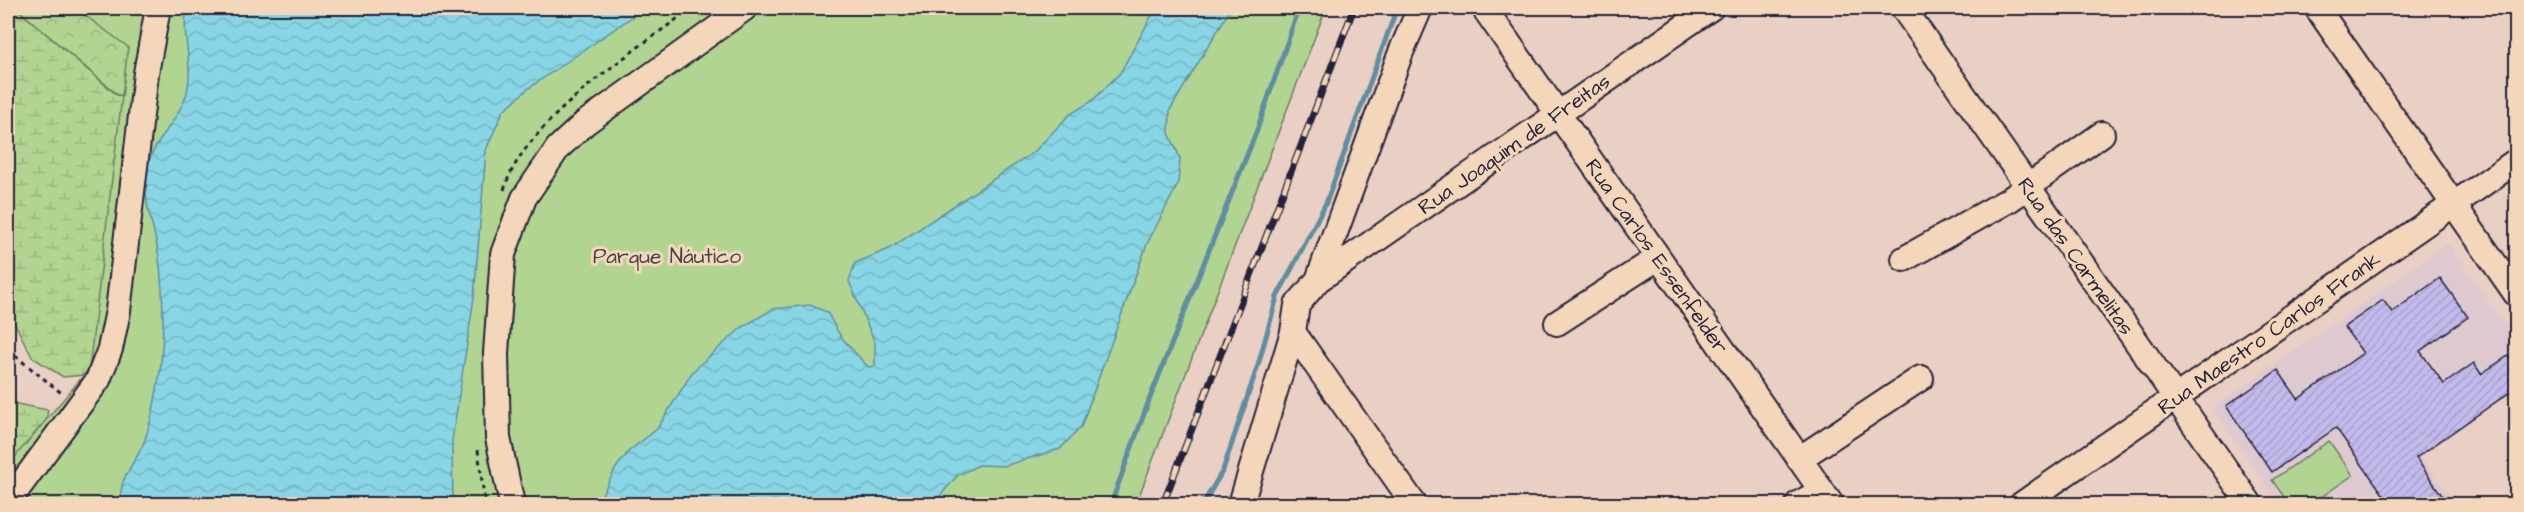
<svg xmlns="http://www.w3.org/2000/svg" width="2524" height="512" font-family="'Architects Daughter',sans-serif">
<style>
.built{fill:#dec9d0}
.forest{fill:url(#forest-crowns);stroke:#6a7c66;stroke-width:1.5}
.wetland{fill:url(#wetland-marsh);stroke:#6a7c66;stroke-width:1.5}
.park{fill:#b1d590;stroke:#6a7c66;stroke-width:1.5}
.water{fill:url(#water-waves);stroke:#5f8da1;stroke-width:1.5}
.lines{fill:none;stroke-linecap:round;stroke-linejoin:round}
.stream{stroke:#5f8da1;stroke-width:5}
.building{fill:url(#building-hatch);stroke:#22223b;stroke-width:1.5}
.minor-casing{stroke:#22223b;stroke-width:28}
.path{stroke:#22223b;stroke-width:3;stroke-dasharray:4.5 4.5;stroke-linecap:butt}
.minor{stroke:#f4d6ba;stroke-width:24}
.rail-casing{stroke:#22223b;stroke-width:7}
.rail{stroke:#f4d6ba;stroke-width:4.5;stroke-dasharray:14;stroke-linecap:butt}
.labels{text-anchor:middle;stroke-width:6;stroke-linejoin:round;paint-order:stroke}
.street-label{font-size:21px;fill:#22223b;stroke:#f4d6ba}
.park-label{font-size:21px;fill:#3f464c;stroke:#f4d6ba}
</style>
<defs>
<pattern id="forest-crowns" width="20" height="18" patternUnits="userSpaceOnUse" patternTransform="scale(1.5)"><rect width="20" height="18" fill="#b1d590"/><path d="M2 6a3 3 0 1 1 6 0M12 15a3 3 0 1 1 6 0" fill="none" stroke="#98b77d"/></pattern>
<pattern id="wetland-marsh" width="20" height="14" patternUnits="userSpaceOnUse" patternTransform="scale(1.5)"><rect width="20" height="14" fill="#b1d590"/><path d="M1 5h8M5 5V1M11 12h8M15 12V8" fill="none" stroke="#98b77d"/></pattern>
<pattern id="water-waves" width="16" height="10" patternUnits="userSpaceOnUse" patternTransform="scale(1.5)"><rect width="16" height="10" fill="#87d5e5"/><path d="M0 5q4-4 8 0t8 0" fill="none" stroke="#74b7c5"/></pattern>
<pattern id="building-hatch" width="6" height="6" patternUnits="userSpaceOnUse" patternTransform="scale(1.5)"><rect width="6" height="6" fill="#c3baec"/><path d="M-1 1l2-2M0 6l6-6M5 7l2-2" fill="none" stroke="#a7a0cb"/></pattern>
</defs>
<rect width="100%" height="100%" fill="#ead0c4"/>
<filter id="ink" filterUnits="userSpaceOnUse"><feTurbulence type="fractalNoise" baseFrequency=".0167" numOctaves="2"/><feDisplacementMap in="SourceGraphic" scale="12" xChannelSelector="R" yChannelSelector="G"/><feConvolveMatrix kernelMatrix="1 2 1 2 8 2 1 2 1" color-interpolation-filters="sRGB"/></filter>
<g filter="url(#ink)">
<path class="built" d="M2448,243L2516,340V387L2420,455L2450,497L2440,504H2279L2212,408Z"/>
<path class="forest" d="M16,8H145L131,97L118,95Z"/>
<path class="wetland" d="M8,8H16L117,95L131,97L97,356L84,375L63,377L32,357L8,310Z
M8,395L17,404L48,410L44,431L8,473Z"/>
<path class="park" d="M75,8H1326L1136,504H8V465L89,369L128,47Z
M2329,441L2353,475L2311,504H2289L2272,480Z"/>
<path class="water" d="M187,8H645L529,88L503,111L486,150L474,298L452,441L453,504H122C116,478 136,464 144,442C150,426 154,407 157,389C165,351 164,297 159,258C155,227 143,207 146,173C149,147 174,125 184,101C197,70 180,38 187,8Z
M1156,8H1231L1170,110L1169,133L1180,158L1178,184L1147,244L1081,427L1060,449L1004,466L979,465L958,475L933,504H597L616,468L629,451L657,429L693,371L741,328L773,309L810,305L827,312L841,337L868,367L875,366V343L849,281L855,263L889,249L1034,152L1069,115L1092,101L1120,73Z"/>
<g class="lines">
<path class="stream" d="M1111,504L1148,403L1257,130L1299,8
M1203,504L1223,470L1258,365L1277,297L1326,203L1397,8"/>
</g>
<path class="building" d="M2440,278L2468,317L2420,351L2444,384L2474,363L2481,374L2508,356L2517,368V387L2416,458L2448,504H2390L2336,428L2272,472L2226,406L2278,370L2298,399L2363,353L2344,327L2383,300L2392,312Z"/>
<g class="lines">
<defs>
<path id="minor" d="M1484,8L1831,504
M1903,8L2250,504
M2317,8L2516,294
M1904,259L2009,200L2102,134
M1318,280L1711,8
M1557,323L1658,258
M1293,332L1414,504
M1799,459L1921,378
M8,502L98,380L110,349L118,311L146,73L158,8
M512,504L498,438L496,353L503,254L524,198L558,148L585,123L745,8
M1241,504L1293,332L1297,305L1318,280L1401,52L1420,8
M1798,504L1821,491
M2022,504L2516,161"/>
</defs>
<use href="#minor" class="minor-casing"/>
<path class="path" d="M696,15L707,8
M504,190C523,122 636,50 692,8
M8,350L64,395
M478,450L485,504"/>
<use href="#minor" class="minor"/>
<defs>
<path id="rail" d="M1163,504L1354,8"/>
</defs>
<use href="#rail" class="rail-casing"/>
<use href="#rail" class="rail"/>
</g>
</g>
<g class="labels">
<g class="street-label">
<text transform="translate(1514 144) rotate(-35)" y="7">Rua Joaquim de Freitas</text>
<text transform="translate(1657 256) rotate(55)" y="7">Rua Carlos Essenfelder</text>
<text transform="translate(2076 256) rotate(55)" y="7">Rua das Carmelitas</text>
<text transform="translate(2269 333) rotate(-35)" y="7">Rua Maestro Carlos Frank</text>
</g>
<g class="park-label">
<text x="667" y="263">Parque Náutico</text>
</g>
</g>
<rect width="2524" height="512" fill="none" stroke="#f4d6ba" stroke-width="30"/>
<rect x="15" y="15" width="2494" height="482" fill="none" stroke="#22223b" stroke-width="2" filter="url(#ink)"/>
</svg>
